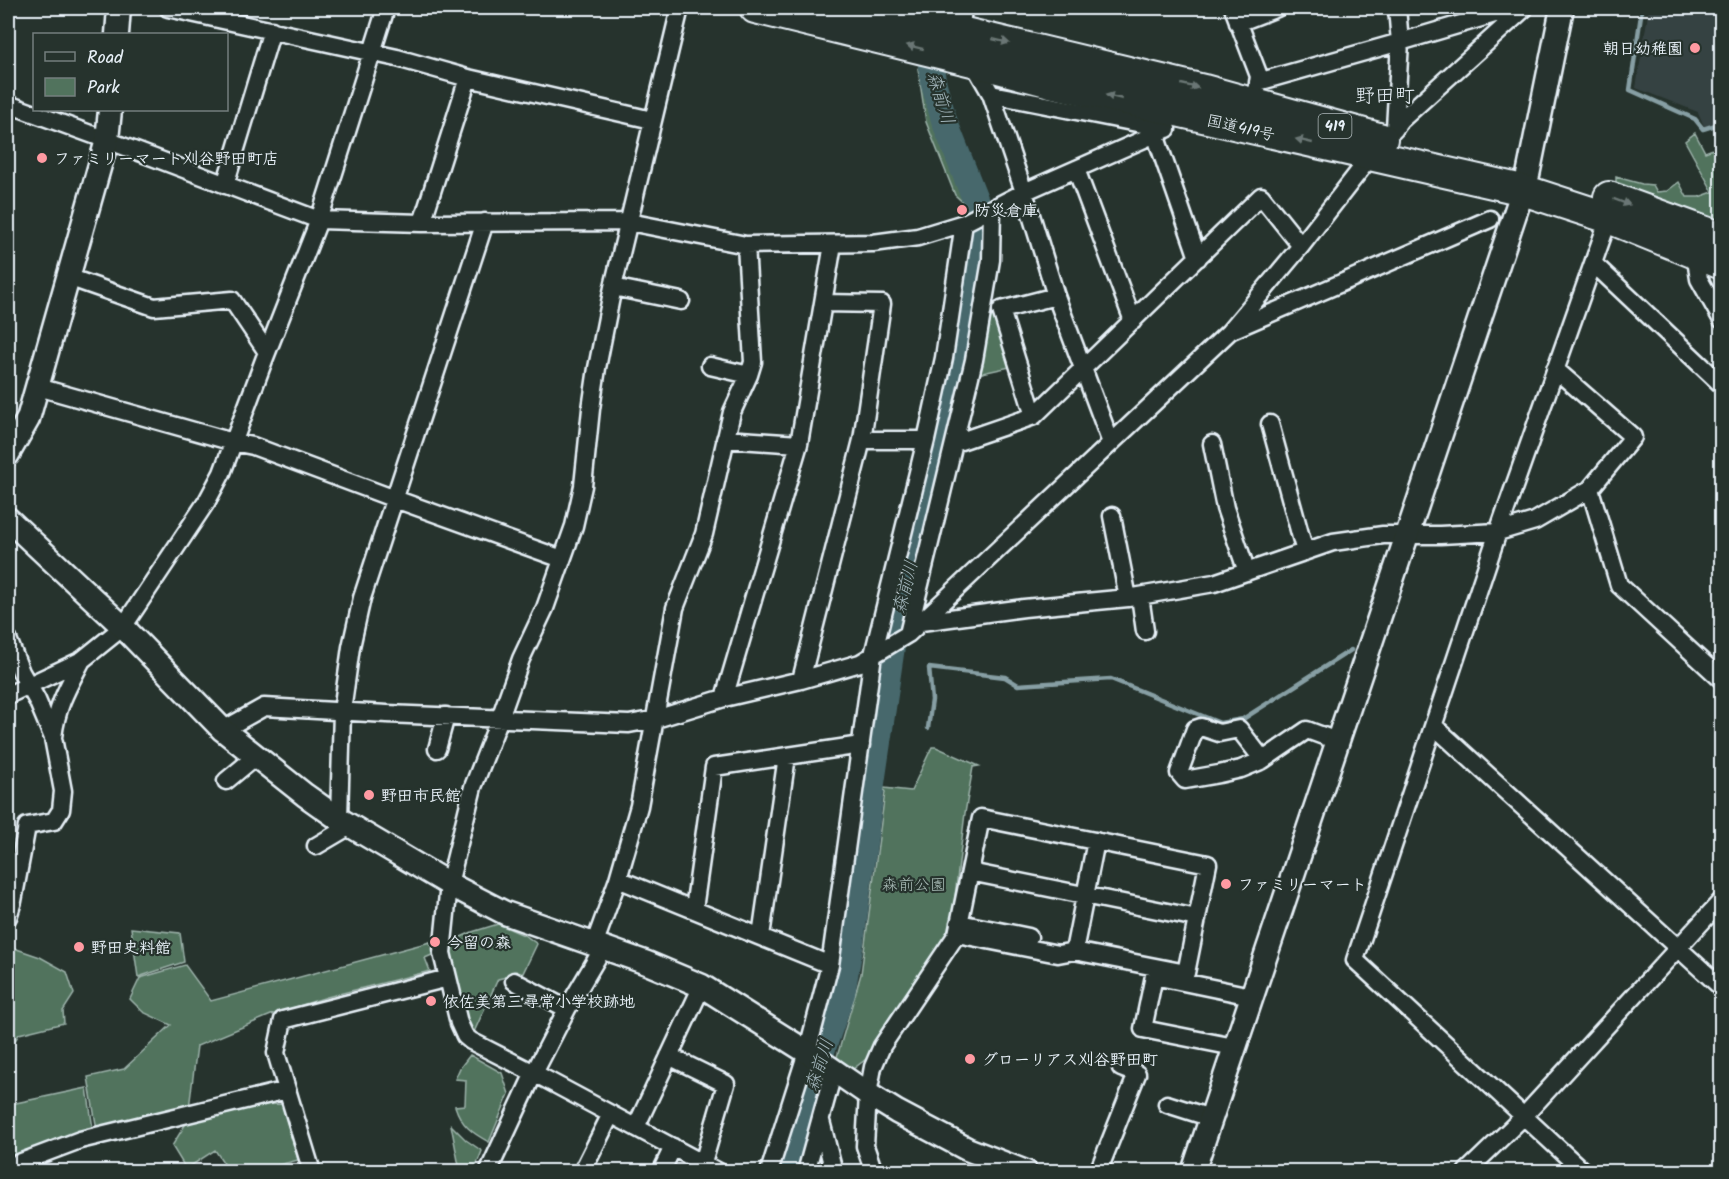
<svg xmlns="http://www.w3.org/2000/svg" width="1729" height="1179" font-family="Kalam,'Klee One',sans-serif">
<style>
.built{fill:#364242}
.green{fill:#51735d;stroke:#9cb2aa;stroke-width:1.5}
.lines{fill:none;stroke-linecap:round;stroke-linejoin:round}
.stream{stroke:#879fa4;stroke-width:4.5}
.river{stroke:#46686c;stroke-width:26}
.street-casing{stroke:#e8f1f8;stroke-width:21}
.secondary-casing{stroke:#e8f1f8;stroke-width:27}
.highway-casing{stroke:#e8f1f8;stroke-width:34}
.street{stroke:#26332d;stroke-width:16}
.secondary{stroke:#26332d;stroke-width:22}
.highway{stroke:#26332d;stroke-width:30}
.oneway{fill:#6a7674}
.poi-dot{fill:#ff9aa2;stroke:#26332d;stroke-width:2}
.labels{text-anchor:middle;stroke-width:4.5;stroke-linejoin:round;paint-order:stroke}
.shield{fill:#26332d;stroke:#aeb8bb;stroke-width:1.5}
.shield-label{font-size:15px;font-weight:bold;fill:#e8f1f8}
.poi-label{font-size:16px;font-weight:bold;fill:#e8f1f8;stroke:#26332d;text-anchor:start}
.street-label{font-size:16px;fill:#e8f1f8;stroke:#26332d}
.park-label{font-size:16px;fill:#acbfba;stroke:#26332d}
.water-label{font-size:18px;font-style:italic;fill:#a7bac0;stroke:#26332d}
.quarter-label{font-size:20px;fill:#e8f1f8;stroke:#26332d}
</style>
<rect width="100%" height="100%" fill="#26332d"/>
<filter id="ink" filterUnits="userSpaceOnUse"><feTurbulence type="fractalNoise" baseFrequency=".0167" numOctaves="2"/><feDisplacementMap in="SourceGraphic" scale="12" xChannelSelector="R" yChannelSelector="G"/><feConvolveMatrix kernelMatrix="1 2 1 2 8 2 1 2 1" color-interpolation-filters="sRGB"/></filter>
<g filter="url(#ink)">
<path class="built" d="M1649,8H1721V122L1704,126L1698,112L1636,88Z"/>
<path class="green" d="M918,69L929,77L942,122L972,197L967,206L955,195L926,122Z
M1695,133L1705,152L1721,146V225L1616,186V177L1642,184L1653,185L1657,192L1667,191L1679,182L1687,197H1699L1713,192L1685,141Z
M984,312L993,315L1010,367L973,375Z
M932,747H936L979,766L973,767L965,813L951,929L942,947L870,1056L853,1069L837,1057L861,974L885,792L883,788L911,791Z
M498,924L526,936L537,944L523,973L498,979L474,1032L465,1020L448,943L472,932Z
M131,928L180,933L184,962L138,977Z
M430,942L432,955L425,958L430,971L327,997L271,1015L197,1046L189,1108L97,1130L88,1077L124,1069L171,1025L143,1012L130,999L140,978L185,965L211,1001Z
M8,946L40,957L67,972L74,994L63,1011L64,1023L19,1034L10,1049H8Z
M470,1055L502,1073L509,1094L489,1142C472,1133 461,1125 455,1106L465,1105L466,1080L455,1079L460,1068Z
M8,1088L11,1104L87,1088L93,1129L8,1161Z
M282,1104L298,1160L257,1171H229L215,1150L186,1169L172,1146L188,1120L252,1105Z
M451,1125L466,1140L482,1151L474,1171H460Z"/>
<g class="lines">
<path class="stream" d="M1642,8L1630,90L1695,119L1703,129L1722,123
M928,728L932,700L929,668L1005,677L1018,685L1111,679L1220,723L1243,719L1351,650"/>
<path class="river" d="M785,1172L799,1137L813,1077L842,993L851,942L872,783L895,626L960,358L979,256L981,233L979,209L944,120L933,81L930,58L943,8"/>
<defs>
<path id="street" d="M168,8L397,58L468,78L652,120
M680,8L613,287L597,368L591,409L583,486L574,526L545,608L521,659L500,718L473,787L449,884L442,953L459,1023L465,1036L471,1041L534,1073L719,1172
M1233,8L1259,76L1257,91
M1238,23L1277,8
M961,26L963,8
M972,61L991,94L1167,129
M1258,82L1400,42L1397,8
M991,94L1024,192L1056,296L1111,443
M8,104L107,140L319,220L422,223L629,222L746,245L873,243L918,237L964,223L1024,192L1167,129
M1395,128L1400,42L1515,8
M1394,130L1400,121L1525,8
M1155,134L1198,258
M1076,169L1133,321
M225,185L272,30
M422,223L468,78
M1695,253L1699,279L1722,320
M1594,264L1722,385
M68,277L154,307L232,300L267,352
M613,287L681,301
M1232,330L1490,219
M710,366L749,375
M1555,369L1633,437L1590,489
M38,387L233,442L253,446L395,499L562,559
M1034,416L1001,310L1056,296
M1270,424L1305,552
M725,439L799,444
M862,440H926
M955,443L1034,416L1261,196L1301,246
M1212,444L1225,508L1247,572
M1112,516L1128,598
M1140,596L1145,631
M921,622L1024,608L1128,598L1214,583L1333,542L1383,535H1440L1498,532L1535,521L1590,489L1619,585L1722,680
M908,634L974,360L991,260L992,208
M8,639L21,672L37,700L53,738L63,791L61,810L54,821L27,826L13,901L8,917
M801,680L862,440L882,304L823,303
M8,695L82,660L123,627L207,501L222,473L264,360L319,220L386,8
M724,698L799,444L833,244
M1434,726L1722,988
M223,730L264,707L387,714L629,724L656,719L724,698L801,680L860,663L908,634L921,622L1229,332L1301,246L1371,156
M53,737C57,705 67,689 82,660
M437,749L446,716
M1263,760L1239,729L1219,733L1201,727L1195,729L1179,773L1185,780L1219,774L1241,769L1263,760L1307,730L1337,741
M226,781L255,757
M339,819L342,711L351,647L362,598L485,222
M316,846L350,826
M970,872L1197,918
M618,879L830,965
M694,909L714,767L861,745
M959,923L1029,937
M957,934L1058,954L1074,951
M761,936L787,756
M594,945L618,879L639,806L675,608L704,534L732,412L749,375L753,362L746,245
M514,981L567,1009
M1234,1047L1143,1029L1154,976L1251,996
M669,1056L726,1084L703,1163
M1167,1104L1211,1118
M821,1121L834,1172
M636,1127L702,986
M8,1167L80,1140L287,1090
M312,1172L276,1053L283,1020L448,978
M488,1172L534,1073L567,1009L603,948
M582,1172L611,1114
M661,1172L673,1147
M769,1172L807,1052L830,965L873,655L926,440L944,358L964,223
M806,1172L834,1070
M874,1172L865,1146L868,1094L873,1067L882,1046L957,934L981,818L1208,864L1186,973L1074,951L1096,841
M1098,1172L1137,1074L1121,1068
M1466,1172L1524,1116L1722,900
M1584,1172L1355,960L1498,532L1609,218"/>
<path id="secondary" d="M117,34L119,8
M8,454L28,419L107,140L110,110
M8,519L123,627L223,730L305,795L339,819L449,884L505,913L647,963L702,986L807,1052L868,1094L897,1112L967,1149L1026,1172
M1193,1172L1528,175L1562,8"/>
<path id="highway" d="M755,8L972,61L1058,84L1523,190L1609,218L1722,264
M847,8L944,28L1204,90L1382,139
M1609,197L1722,238"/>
</defs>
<use href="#street" class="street-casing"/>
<use href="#secondary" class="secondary-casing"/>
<use href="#highway" class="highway-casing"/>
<use href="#street" class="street"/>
<use href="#secondary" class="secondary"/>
<use href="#highway" class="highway"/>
</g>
<defs><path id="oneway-solid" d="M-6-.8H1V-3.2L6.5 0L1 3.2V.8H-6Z" transform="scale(1.5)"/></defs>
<g class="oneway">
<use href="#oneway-solid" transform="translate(1001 41) rotate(13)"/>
<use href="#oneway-solid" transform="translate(915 47) rotate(-166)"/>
<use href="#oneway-solid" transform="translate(1190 86) rotate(13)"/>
<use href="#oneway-solid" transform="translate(1114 97) rotate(-167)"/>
<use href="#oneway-solid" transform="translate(1304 141) rotate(-167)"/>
<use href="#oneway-solid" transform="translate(1622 202) rotate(20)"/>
</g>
</g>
<g class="poi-dot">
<circle cx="1695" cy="48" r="6"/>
<circle cx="42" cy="158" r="6"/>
<circle cx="962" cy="210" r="6"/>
<circle cx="369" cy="795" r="6"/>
<circle cx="1226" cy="884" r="6"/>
<circle cx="435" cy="942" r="6"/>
<circle cx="79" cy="947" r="6"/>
<circle cx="431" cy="1001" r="6"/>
<circle cx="970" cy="1059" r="6"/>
</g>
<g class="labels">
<rect class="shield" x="1318.5" y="114" width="33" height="24" rx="4.5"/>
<g class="shield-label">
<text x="1335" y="131">419</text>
</g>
<g class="poi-label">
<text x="1683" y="54" text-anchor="end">朝日幼稚園</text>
<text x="54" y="164">ファミリーマート刈谷野田町店</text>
<text x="974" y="216">防災倉庫</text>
<text x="381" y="801">野田市民館</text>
<text x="1238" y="890">ファミリーマート</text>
<text x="447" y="948">今留の森</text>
<text x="91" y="953">野田史料館</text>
<text x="443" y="1007">依佐美第三尋常小学校跡地</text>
<text x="982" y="1065">グローリアス刈谷野田町</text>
</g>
<g class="street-label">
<text transform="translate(1241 127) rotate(13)" y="6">国道419号</text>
</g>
<g class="park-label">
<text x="914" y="890">森前公園</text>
</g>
<g class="water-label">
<text transform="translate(941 98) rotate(73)" y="6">森前川</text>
<text transform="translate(905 587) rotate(-76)" y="6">森前川</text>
<text transform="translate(819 1065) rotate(-72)" y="6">森前川</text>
</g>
<g class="quarter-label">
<text x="1385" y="102">野田町</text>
</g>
</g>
<rect width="1729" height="1179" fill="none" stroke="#26332d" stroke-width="30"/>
<rect x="15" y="15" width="1699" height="1149" fill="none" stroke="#e8f1f8" stroke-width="2" filter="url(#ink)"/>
<rect x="33" y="33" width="195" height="78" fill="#26332d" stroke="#747f7e" stroke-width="1.5"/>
<rect x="45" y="52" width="30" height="9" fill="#26332d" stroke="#747f7e" stroke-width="1.5"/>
<text x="87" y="63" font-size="18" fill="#e8f1f8">Road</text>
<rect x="45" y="78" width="30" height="18" fill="#51735d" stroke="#747f7e" stroke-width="1.5"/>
<text x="87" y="93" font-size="18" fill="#e8f1f8">Park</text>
</svg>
